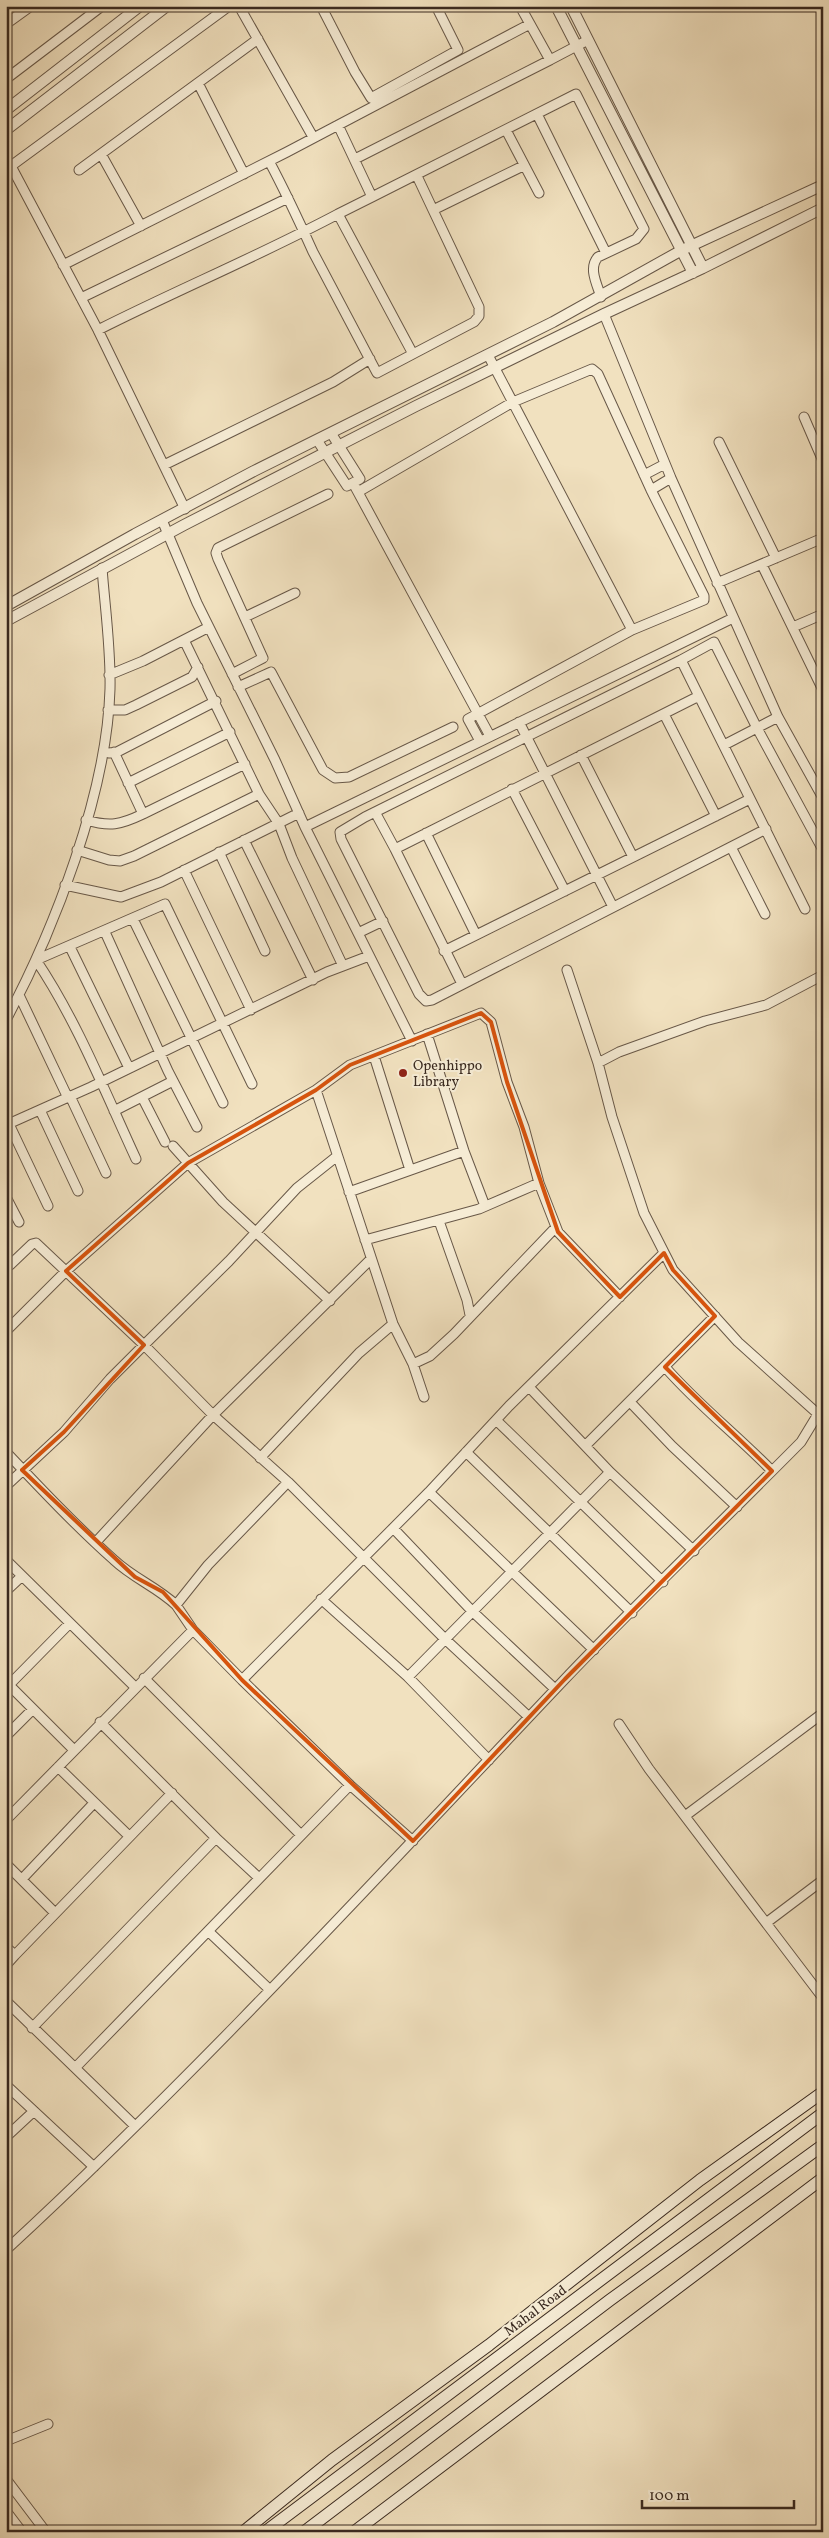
<svg xmlns="http://www.w3.org/2000/svg" width="829" height="2538" font-family="Vollkorn,serif">
<style>
.lines{fill:none;stroke-linecap:round;stroke-linejoin:round}
.minor-casing{stroke:#685848;stroke-width:11}
.tertiary-casing{stroke:#685848;stroke-width:12}
.secondary-casing{stroke:#3a2a20;stroke-width:13}
.minor{stroke:#f6ecd5;stroke-width:9}
.tertiary{stroke:#f6ecd5;stroke-width:10}
.secondary{stroke:#f6ecd5;stroke-width:11}
.marked{fill:none;stroke:#d7540e;stroke-width:4;stroke-linejoin:round}
.poi-dot{fill:#8f2418;stroke:#f6ecd5;stroke-width:2}
.labels{text-anchor:middle;stroke-width:4;stroke-linejoin:round;paint-order:stroke}
.poi-label{font-size:14px;fill:#3a2a20;stroke:#f6ecd5;text-anchor:start}
.street-label{font-size:14px;fill:#3a2a20;stroke:#f6ecd5}
</style>
<rect width="100%" height="100%" fill="#f1e1bf"/>
<filter id="stains"><feTurbulence type="fractalNoise" baseFrequency=".004" numOctaves="4"/><feColorMatrix values="0 0 0 0 .2 0 0 0 0 .09 0 0 0 0 .02 0 0 0 .5 -.17"/></filter>
<radialGradient id="worn" r=".72"><stop offset=".6" stop-color="#630" stop-opacity="0"/><stop offset="1" stop-color="#630" stop-opacity=".3"/></radialGradient>
<g class="lines">
<defs>
<path id="minor" d="M239,6L313,137
M321,6L355,72L371,98L458,50L436,6
M520,6L550,60L588,40
M6,24L31,6
M6,79L102,6
M198,83L244,174
M537,114L606,253
M338,125L372,197L576,94L644,229L636,239L598,257C588,268 597,284 601,297
M506,130L539,193
M101,154L141,226
M355,159L550,60
M79,170L258,39
M417,176L433,210
M338,214L372,197
M63,265L287,152L530,24
M81,298L288,198
M604,314L671,478L778,717L823,798
M98,330C177,290 259,256 338,214L413,354L377,373L313,252C299,221 285,191 269,161
M413,354L474,322L479,316V307L433,210L523,166
M488,355L632,630L704,600V596L651,490L671,478
M804,417L823,461
M317,440L347,486L360,479L331,433
M719,442L776,558
M164,465L333,382L370,359
M644,475L665,464
M353,483L490,736
M358,492L513,402L592,369L598,374L651,490
M185,509L98,330L11,166L229,6
M162,520L197,603L275,760L305,827L412,1041
M762,565L823,690
M717,583L823,538
M245,617L295,593
M793,627L823,614
M184,640L259,794L279,824L292,858L343,966
M681,660L365,817L340,832L341,839L419,994L426,1001L432,1000L766,829
M232,674L263,658L218,559L216,553L218,548L328,494
M109,675L143,661L209,627
M238,687L271,672L323,770L335,778L349,777L453,727
M108,710H125L136,705L192,677L198,667
M664,714L716,816
M519,722L613,907
M480,741L468,719L632,630
M724,745L778,717
M109,753L117,752L216,701
M581,755L633,857
M128,783L230,732
M512,789L565,891
M375,812L395,849
M143,814L245,764
M86,820C110,827 120,825 143,814L114,752
M305,827L733,618
M426,833L476,935
M244,840L313,980
M731,847L765,914
M77,850L109,860L120,861L134,856L259,794
M219,852L265,951
M184,870L251,1010
M65,885L121,897L161,882L299,813
M805,909L681,660L714,642L757,728L823,850
M133,919L223,1103
M105,932L168,1071L197,1127
M358,933L383,921
M70,947L129,1068
M444,951L750,799
M567,970L598,1063
M462,984L395,849L699,696
M19,995L68,1098
M6,1020C55,928 107,793 110,689C111,649 105,608 102,568
M427,1034L464,1151L485,1206
M374,1056L410,1170
M70,1096L106,1173
M142,1097L165,1142
M40,1110L78,1191
M114,1111L173,1081
M9,1124L48,1206
M6,1125L91,1087L327,972L369,956
M173,1146L223,1202L330,1301
M136,1159C105,1092 77,1021 36,960L165,904L252,1084
M349,1192L464,1151
M6,1197L19,1222
M439,1221L467,1300L470,1315
M365,1240L479,1209L539,1183
M10,1265L32,1244L36,1243L144,1345L229,1261L297,1188L336,1157
M6,1331L66,1271L188,1163L316,1090
M413,1364L430,1356L454,1334L556,1227
M665,1367C698,1405 737,1435 772,1471
M529,1387L610,1472L694,1551
M424,1397L413,1364L393,1324L316,1090L350,1065L481,1013L491,1022L507,1082L524,1127L539,1183L558,1232L620,1297
M630,1402L672,1446L737,1507
M818,1414L738,1342L673,1270L644,1213L612,1117L598,1063L619,1052L705,1021L766,1005L823,975
M496,1420L663,1582
M586,1445L715,1316
M6,1452C41,1489 76,1526 114,1560C133,1578 157,1587 176,1605
M466,1452L632,1613
M260,1458L359,1353L393,1324
M288,1482L445,1639L529,1717
M6,1486L64,1432L110,1379L144,1345L213,1415L288,1482L208,1565L176,1605L193,1630L6,1820
M429,1492L594,1650
M393,1528L472,1611L555,1689
M96,1542L213,1415L370,1260
M6,1560L135,1687
M6,1591L22,1576
M321,1599L408,1677L489,1760
M193,1630L242,1680
M408,1677L610,1472
M144,1678L301,1835
M6,1682L73,1749
M9,1685L70,1623
M100,1722L216,1838L259,1878
M619,1724L649,1769L823,1998
M6,1736L33,1709
M58,1767L129,1836
M685,1816L823,1713
M413,1841L350,1785L242,1680L429,1492L509,1406L664,1253
M6,1864L55,1913
M22,1879L94,1803
M766,1923L823,1880
M208,1931L269,1989
M6,1947L15,1955L6,1965
M15,1955L172,1793
M6,2001L135,2126
M32,2028L216,1838
M76,2067L350,1785
M6,2085L94,2167
M6,2137L34,2111
M6,2250C201,2070 381,1873 564,1680C641,1599 722,1522 801,1442L818,1414L823,1413
M6,2441L48,2424
M6,2479L46,2532
M6,2511L22,2532"/>
<path id="tertiary" d="M556,6L693,273
M571,6L703,268
M6,110L140,6
M6,130L167,6
M6,606L135,534L254,471L553,322L682,250L823,185
M6,621L184,525L416,406L604,314L703,268L823,208"/>
<path id="secondary" d="M243,2532L332,2460L489,2345L700,2180L823,2092
M265,2532L823,2113
M304,2532L610,2300L823,2145
M354,2532L823,2178"/>
</defs>
<use href="#minor" class="minor-casing"/>
<use href="#tertiary" class="tertiary-casing"/>
<use href="#secondary" class="secondary-casing"/>
<use href="#minor" class="minor"/>
<use href="#tertiary" class="tertiary"/>
<use href="#secondary" class="secondary"/>
</g>
<path class="marked" d="M481,1013L491,1022L507,1082L558,1232L620,1297L664,1253L673,1270L715,1316L665,1367L772,1471L565,1679L413,1841L242,1680L163,1592L135,1577L22,1470L64,1432L144,1345L66,1271L188,1163L316,1090L350,1065Z"/>
<circle class="poi-dot" cx="403" cy="1073" r="5"/>
<g class="labels">
<g class="poi-label">
<text x="413" y="1070">Openhippo<tspan x="413" dy="16">Library</tspan></text>
</g>
<g class="street-label">
<text transform="translate(535 2310) rotate(-37)" y="5">Mahal Road</text>
</g>
</g>
<rect width="829" height="2538" fill="none" stroke="#f1e1bf" stroke-width="25"/>
<rect x="8" y="8" width="814" height="2523" fill="none" stroke="#3a2a20" stroke-width="2.5"/>
<rect x="12" y="12" width="804" height="2513" fill="none" stroke="#3a2a20"/>
<path d="M642 2500v8h152v-8" fill="none" stroke="#3a2a20" stroke-width="2.5"/>
<text x="649" y="2500" font-size="15" fill="#3a2a20" stroke="#f6ecd5" stroke-width="4" paint-order="stroke">100 m</text>
<rect width="100%" height="100%" filter="url(#stains)"/>
<rect width="100%" height="100%" fill="url(#worn)"/>
</svg>
